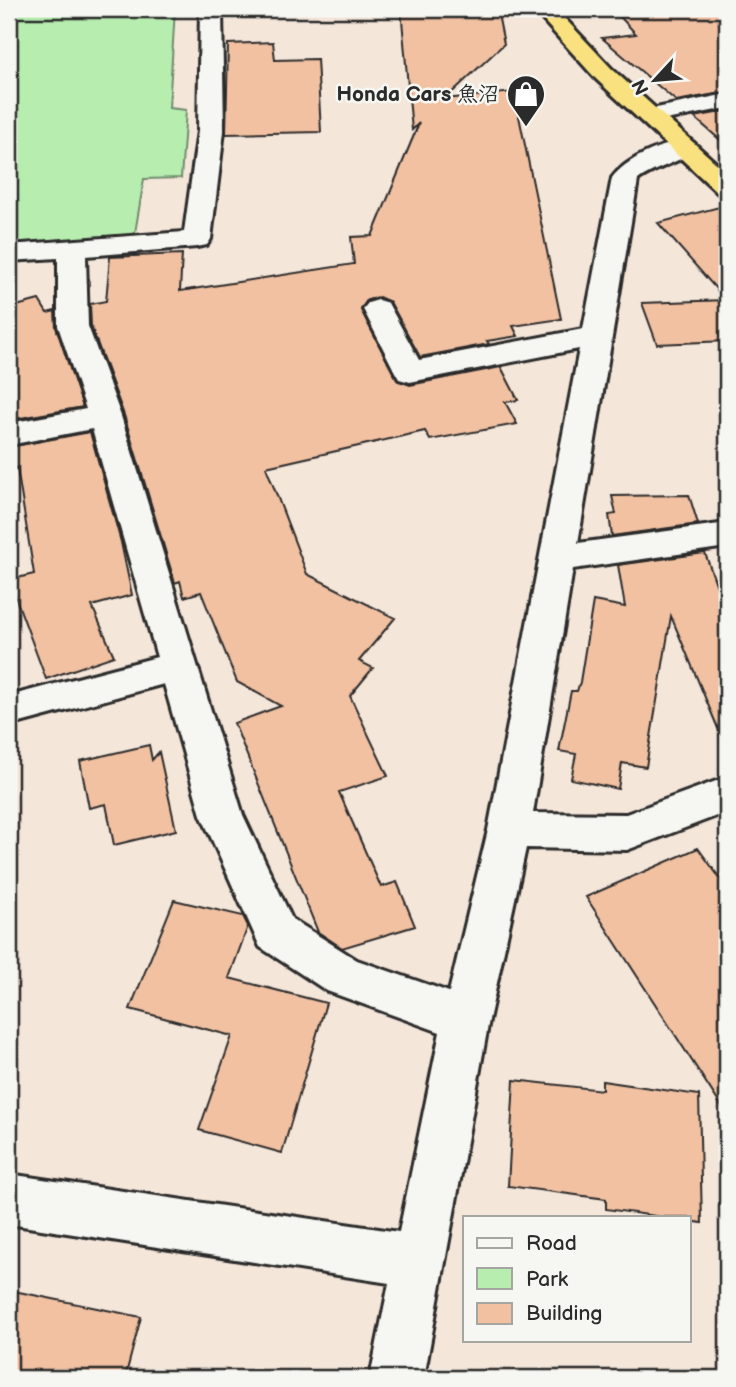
<svg xmlns="http://www.w3.org/2000/svg" width="736" height="1387" font-family="'Balsamiq Sans','Klee One',sans-serif">
<style>
.green{fill:#b7eeb0;stroke:#718c6e;stroke-width:2}
.building{fill:#f2c1a2;stroke:#2b2b2b;stroke-width:2}
.lines{fill:none;stroke-linecap:round;stroke-linejoin:round}
.minor-casing{stroke:#2b2b2b;stroke-width:6}
.highway-casing{stroke:#2b2b2b;stroke-width:6}
.minor{fill:#f6f6f2;fill-rule:evenodd}
.highway{fill:#fae180;fill-rule:evenodd}
.labels{text-anchor:middle;stroke-width:5;stroke-linejoin:round;paint-order:stroke}
.far-poi-label{font-size:21px;font-weight:bold;fill:#2b2b2b;stroke:#f6f6f2;text-anchor:end}
</style>
<rect width="100%" height="100%" fill="#f5e6da"/>
<filter id="ink" filterUnits="userSpaceOnUse"><feTurbulence type="fractalNoise" baseFrequency=".0143" numOctaves="2"/><feDisplacementMap in="SourceGraphic" scale="14" xChannelSelector="R" yChannelSelector="G"/><feConvolveMatrix kernelMatrix="1 2 1 2 8 2 1 2 1" color-interpolation-filters="sRGB"/></filter>
<g filter="url(#ink)">
<path class="green" d="M9,9H175L169,108L186,110L181,178L144,179L134,239L9,243Z"/>
<path class="building" d="M401,9H497L504,44L445,99L514,92L561,319L513,326L518,336L487,341L489,344L420,357L390,302L379,297L367,300L361,310L397,380L410,385L501,367L518,400L505,402L517,424L430,440L425,431L266,467L307,574L395,618L359,661L373,668L350,696L388,776L339,792L381,887L397,882L415,926L342,948L318,932L234,723L281,706L237,682L201,592L184,597L180,581L175,583L124,415L91,326L90,304L106,301L110,257L182,254L180,291L354,264L351,237L372,236L419,123L412,130Z
M613,9H727V92L676,101L602,38L636,34Z
M273,42L275,60L317,59L321,132L226,134L228,44Z
M727,111V146L694,117Z
M727,205V341L657,344L642,303L726,300L658,223Z
M39,300L47,313L55,311L56,327L83,407L9,420V308Z
M90,432L121,542L132,595L92,606L114,656L46,679L9,580L34,574L17,468L9,470V447Z
M689,495L698,524L612,536L609,515L616,514L612,496Z
M705,553L727,615V750L671,616L646,767L622,763L618,789L571,779L576,754L559,751L571,691H577L580,682L593,601L625,607L618,565Z
M149,745L152,760L159,752L176,830L114,845L106,804L89,808L80,761Z
M698,848L727,888V1115L586,897Z
M174,900L243,916L248,926L229,978L326,1003L282,1153L199,1130L232,1036L130,1009Z
M514,1080L602,1090V1081L699,1095L702,1223L689,1221V1217H662L606,1209V1199L508,1186Z
M9,1290L141,1317L125,1378H9Z"/>
<g class="lines">
<defs>
<path id="minor" d="M200,9H222L224,131L211,239L207,245L197,247L86,256L88,326L121,416L243,815L292,919L357,960L449,992L488,830L579,349L410,382L399,379L395,372L363,309L368,303L378,300L388,303L419,360L583,329L612,178C625,159 671,137 694,143L698,148C691,158 653,168 638,180L578,543L727,523V547L573,569L533,813L626,814L727,777V812L627,850L526,848L489,1020L424,1378H370L389,1283L9,1224V1174L399,1232L440,1032L327,991L260,947L201,815L164,684L9,726V696L157,657L92,429L9,445V423L86,409L58,326V258L9,261V245L184,232L198,131Z
M727,94V108L650,123L641,121L638,116L641,111Z"/>
<path id="highway" d="M533,9H556L612,69L727,173V195L718,193L596,79Z"/>
</defs>
<use href="#minor" class="minor-casing"/>
<use href="#highway" class="highway-casing"/>
<use href="#minor" class="minor"/>
<use href="#highway" class="highway"/>
</g>
</g>
<defs>
<symbol id="shop-pin" viewBox="-11 -11 22 30"><path d="M0 17L-7.5 6A9.5 9.5 0 1 1 7.5 6Z" fill="#2b2b2b" stroke="#f6f6f2"/><path d="M-5-2.5h2.3a2.7 3.5 0 0 1 5.4 0H5L5.5 6h-11ZM-1.5-2.5h3a1.5 2.3 0 0 0-3 0Z" fill="#fff"/></symbol>
</defs>
<g fill-rule="evenodd">
<use href="#shop-pin" x="504" y="72" width="44" height="60"/>
</g>
<g class="labels">
<g class="far-poi-label">
<text x="499" y="101">Honda Cars 魚沼</text>
</g>
</g>
<rect width="736" height="1387" fill="none" stroke="#f6f6f2" stroke-width="35"/>
<rect x="18" y="18" width="701" height="1352" fill="none" stroke="#2b2b2b" stroke-width="2.5" filter="url(#ink)"/>
<rect x="463" y="1216" width="228" height="126" fill="#f6f6f2" stroke="#a5a5a2" stroke-width="2"/>
<rect x="477" y="1238" width="35" height="10" fill="#f6f6f2" stroke="#a5a5a2" stroke-width="2"/>
<text x="526" y="1250" font-size="21" fill="#2b2b2b">Road</text>
<rect x="477" y="1268" width="35" height="21" fill="#b7eeb0" stroke="#a5a5a2" stroke-width="2"/>
<text x="526" y="1286" font-size="21" fill="#2b2b2b">Park</text>
<rect x="477" y="1303" width="35" height="21" fill="#f2c1a2" stroke="#a5a5a2" stroke-width="2"/>
<text x="526" y="1320" font-size="21" fill="#2b2b2b">Building</text>
<g transform="translate(655 80) rotate(244)" stroke="#f6f6f2" stroke-width="5" paint-order="stroke">
<path d="M0-5L12 26L0 18L-12 26Z" fill="#2b2b2b"/>
<text y="-10" font-size="19" font-weight="bold" text-anchor="middle" fill="#2b2b2b">N</text>
</g>
</svg>
